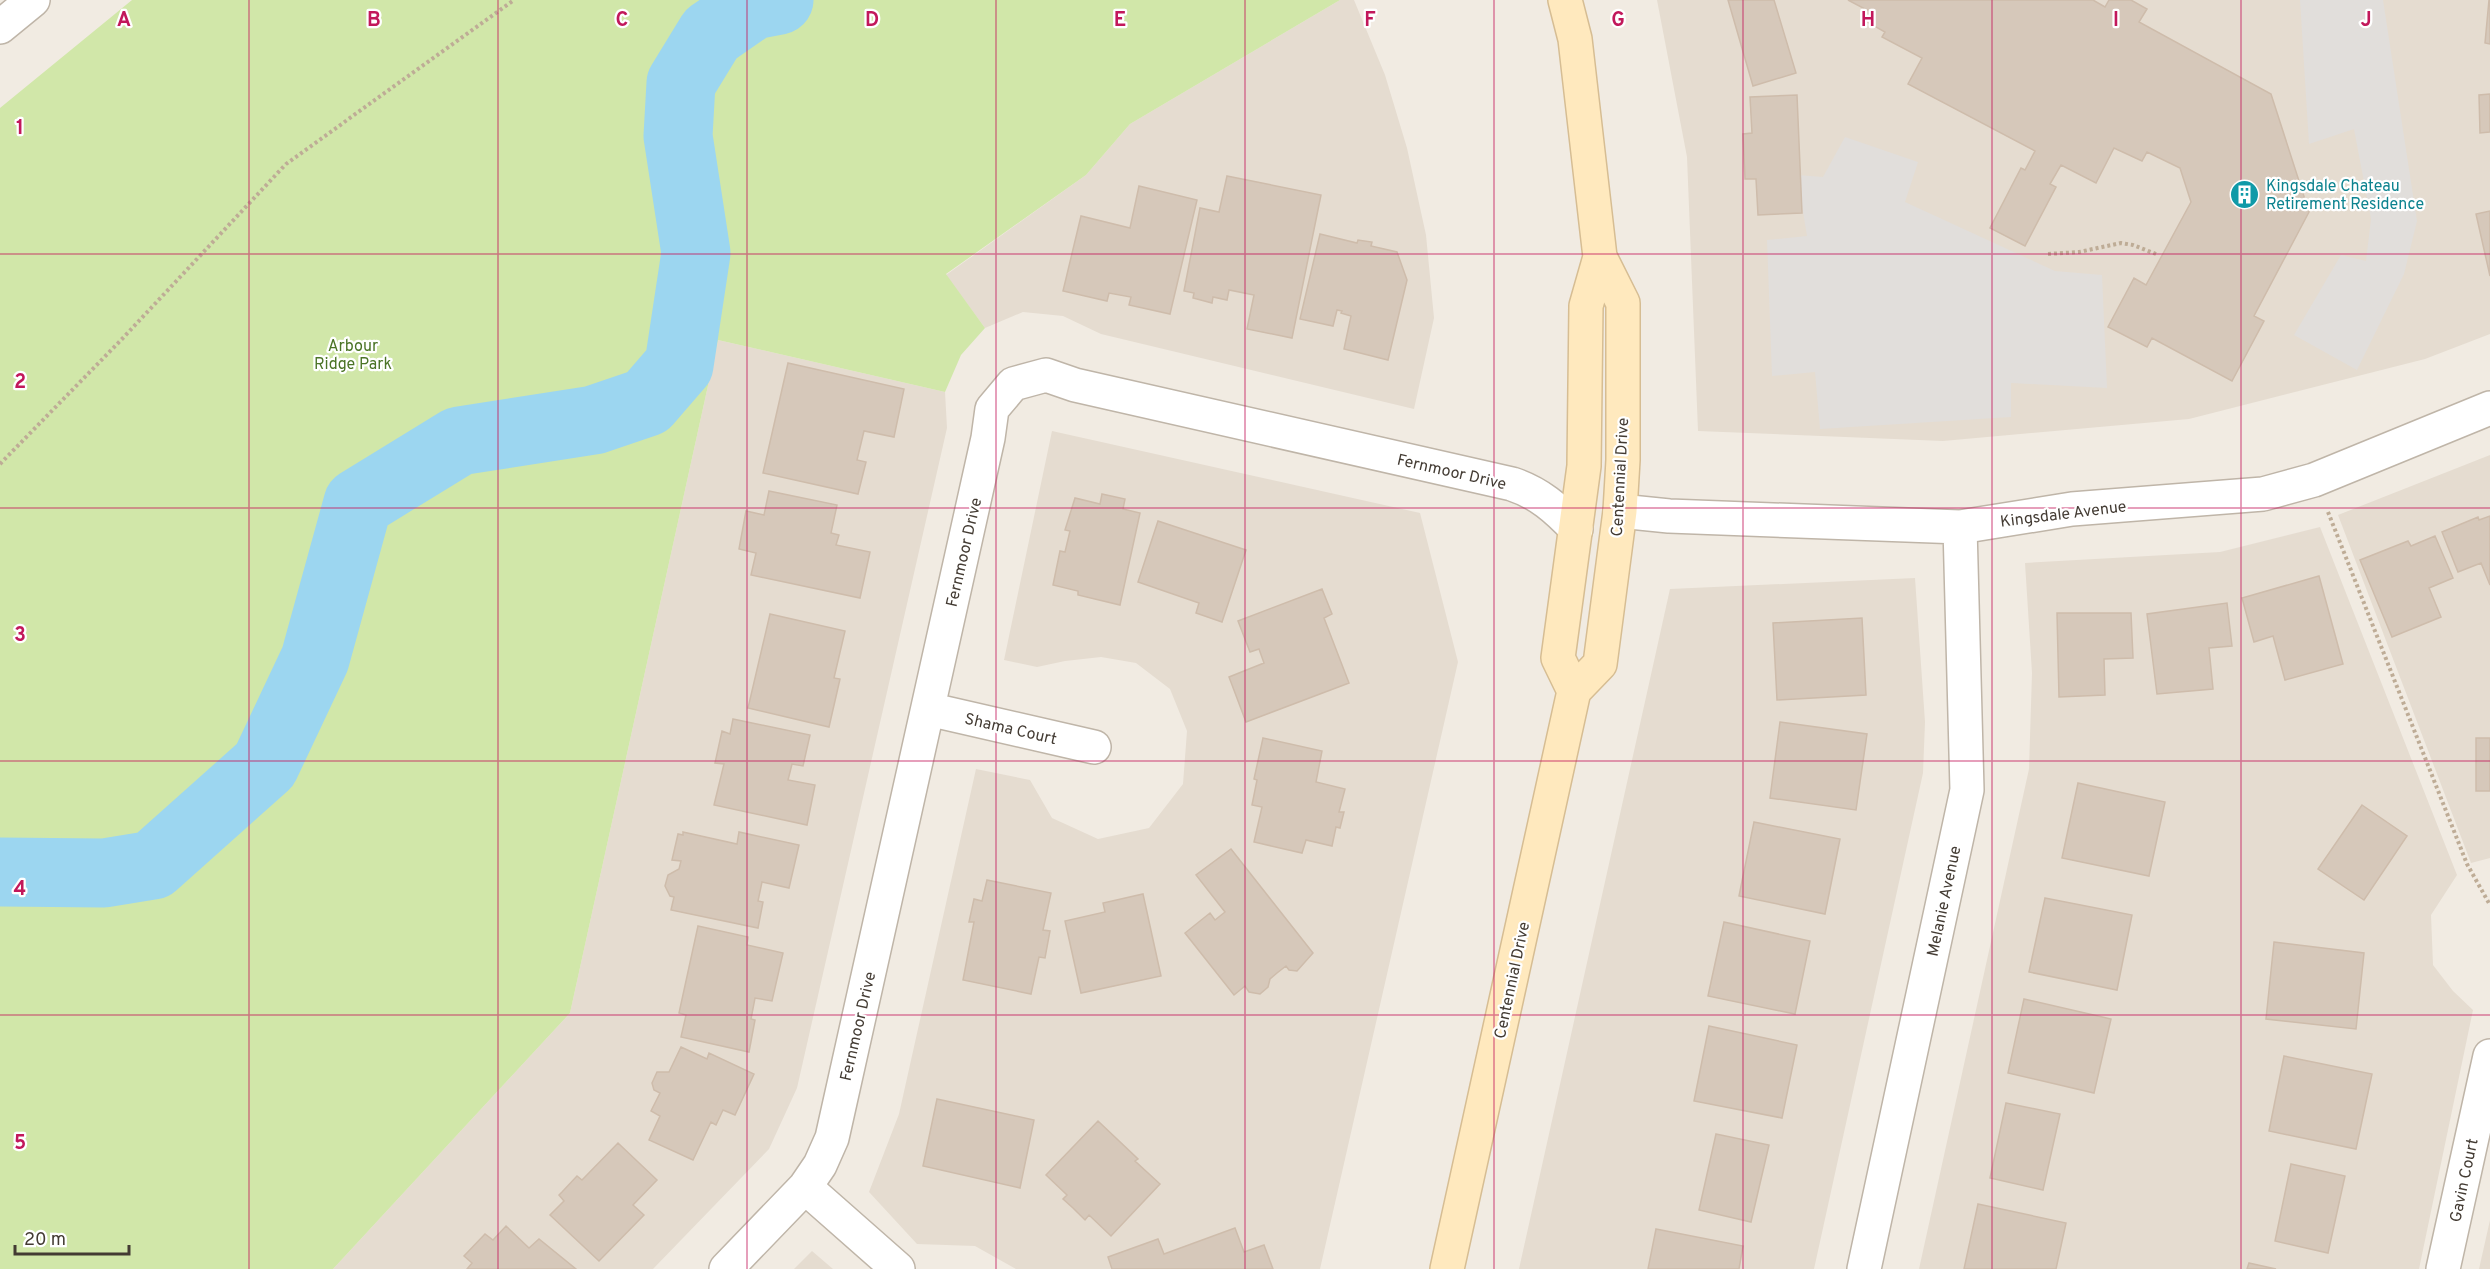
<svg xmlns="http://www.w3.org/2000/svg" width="2490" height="1269" font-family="Overpass,sans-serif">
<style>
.residential{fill:#e5dcd0}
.green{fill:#d1e7a9}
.parking{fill:#e1dedb}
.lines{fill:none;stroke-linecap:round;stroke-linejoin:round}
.river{stroke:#9cd6f0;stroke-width:69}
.building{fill:#d6c8ba;stroke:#cebcab;stroke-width:1.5}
.minor-casing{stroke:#bfb5a8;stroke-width:36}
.secondary-casing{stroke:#d6bd93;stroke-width:36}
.path{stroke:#beac96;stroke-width:4;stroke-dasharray:3 3;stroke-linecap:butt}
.minor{stroke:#fff;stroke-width:33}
.secondary{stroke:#ffe9be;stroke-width:33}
.grid{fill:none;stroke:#c2185b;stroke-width:1.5;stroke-opacity:0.55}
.labels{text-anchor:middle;stroke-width:4.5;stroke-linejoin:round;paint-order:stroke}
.culture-label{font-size:16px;fill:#0d838f;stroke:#fff;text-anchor:start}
.park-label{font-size:16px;fill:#4b7426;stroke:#fff}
.street-label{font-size:16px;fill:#433b33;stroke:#fff}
.grid-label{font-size:20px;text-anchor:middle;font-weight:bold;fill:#c2185b;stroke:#fff;stroke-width:4.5;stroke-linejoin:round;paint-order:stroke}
</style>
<rect width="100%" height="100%" fill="#f1ebe2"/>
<path class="residential" d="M1340,0H1354L1385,75L1407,148L1426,235L1434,318L1414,409L1101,334L1063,316L1023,312L985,328L946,275L1086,175L1130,124Z
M1657,0H2490V334L2425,359L2189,419L1943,441L1698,431L1687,157Z
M718,340L945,392L947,428L797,1088L769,1149L653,1269H333L570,1013Z
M1052,431L1420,513L1458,662L1320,1269H1016L975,1246L917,1244L869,1192L899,1114L976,769L1030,780L1052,818L1098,839L1149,828L1183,784L1187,731L1170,689L1136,663L1101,657L1065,661L1037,667L1004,660Z
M2490,455V858L2471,863L2338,515Z
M2320,527L2457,875L2431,915L2433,965L2453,991L2473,1010L2419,1269H1919L2029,769L2032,673L2025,563L2220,552Z
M1915,578L1925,722L1923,773L1814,1269H1519L1670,589Z
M2490,1220V1269H2479Z
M812,1251L833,1269H794Z"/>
<path class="green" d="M132,0H1340L1130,124L1086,175L946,274L985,328L961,355L945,392L718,340L570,1013L333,1269H0V108Z"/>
<path class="parking" d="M2300,0H2383L2417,221L2404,274L2357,370L2294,335L2341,255L2366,261L2371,219L2354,129L2309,144Z
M1845,137L1918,162L1905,202L2055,271L2102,275L2107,388L2011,383V417L1820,429L1815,372L1772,376L1767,240L1807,236L1797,175L1823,177Z"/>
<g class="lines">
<path class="river" d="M0,872L104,873L153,865L265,765L315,659L358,503L459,441L594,420L647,402L679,365L696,253L678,136L681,83L711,34L753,5L779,0"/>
</g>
<path class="building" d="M1728,0H1774L1796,73L1753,86Z
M1848,0H2093L2105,7L2109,0H2131L2147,9L2139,22L2271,94L2309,212L2254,316L2264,321L2232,381L2152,338L2147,347L2108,327L2134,278L2146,285L2191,202L2180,168L2147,152L2142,161L2114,148L2096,183L2061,165L2050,184L2056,187L2025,246L1990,228L2021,168L2025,170L2035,151L1908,84L1922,58L1882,37L1885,32L1862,19L1867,10Z
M2489,0H2490V44L2485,43Z
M2490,94V132L2480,133L2479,95Z
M1797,95L1802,213L1758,215L1756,179H1745L1743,134L1752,133L1750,97Z
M1227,176L1321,195L1292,338L1247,329L1254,295L1229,290L1227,300L1213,297L1212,303L1193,298L1194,293L1184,291L1200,208L1219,212Z
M1139,186L1197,200L1170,314L1129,305L1131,297L1109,293L1107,301L1063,291L1081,216L1130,228Z
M2490,211V276L2476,214Z
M1320,234L1357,243L1358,240L1372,242L1371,246L1397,252L1407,280L1388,360L1344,349L1351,316L1341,313L1342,311L1337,310L1333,326L1300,319Z
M788,363L904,389L894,437L864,431L857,460L866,462L858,494L763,473Z
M769,491L837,505L831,533L839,535L836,545L870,552L860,598L751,575L756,553L739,549L746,511L764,515Z
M1102,494L1125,499L1123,509L1140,513L1120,605L1078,595V591L1053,585L1060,551L1065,552L1070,531L1065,530L1075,498L1100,504Z
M2490,516V585L2481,563L2458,572L2442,532L2478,517L2479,520Z
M1158,521L1246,550L1222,622L1196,613L1199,603L1138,582Z
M2435,536L2453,578L2429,588L2441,617L2392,637L2360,560L2408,541L2411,546Z
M2319,576L2343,664L2285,680L2273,636L2254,642L2242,598Z
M1322,589L1332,614L1324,618L1349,683L1246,722L1229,677L1264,663L1259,649L1250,652L1238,621Z
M2227,603L2232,646L2209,648L2213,689L2157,694L2147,614Z
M2057,613H2131L2133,658L2104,659L2105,695L2059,697Z
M770,614L845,631L834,678L840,679L829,727L748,708Z
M1862,618L1866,695L1777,700L1773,623Z
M733,719L810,735L803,766L792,764L788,780L815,785L807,825L714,805L724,764L715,763L722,731L730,734Z
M1780,722L1867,734L1856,810L1770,798Z
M1263,738L1322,751L1316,782L1345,789L1339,812H1344L1340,828L1336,827L1332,846L1306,840L1302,853L1254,842L1262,807L1252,805L1257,780L1254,779Z
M2476,738H2490V791H2476Z
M2078,783L2165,802L2149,876L2062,858Z
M2362,805L2407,836L2364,900L2318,869Z
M1754,822L1840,839L1825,914L1739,896Z
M683,832L737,844L739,832L799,845L789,888L762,882L758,901L763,902L758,928L671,910L674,897L670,896L665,886L668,875L679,869L681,861L672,860L678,834L683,835Z
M1231,849L1313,953L1297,971L1289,970L1286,966L1277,973L1270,979L1268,987L1260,994L1249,992L1245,986L1234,995L1185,933L1210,913L1215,920L1225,912L1196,875Z
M987,880L1051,893L1043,930L1050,931L1045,958L1039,957L1031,994L963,980L974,922H969L974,899L982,901Z
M1143,894L1161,976L1081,993L1065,921L1105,912L1103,903Z
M2045,898L2132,915L2117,990L2029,972Z
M1724,922L1810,941L1795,1014L1708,996Z
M698,926L748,937L747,945L783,953L772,1001L755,998L751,1019L755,1020L749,1052L681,1037L686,1015L679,1013Z
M2274,942L2364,953L2356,1029L2266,1019Z
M2024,999L2111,1019L2094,1093L2008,1073Z
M1709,1026L1797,1045L1782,1118L1694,1101Z
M681,1047L707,1059L709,1053L754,1074L735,1115L723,1110L716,1125L711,1122L693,1160L649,1140L660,1116L651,1111L660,1093L654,1090L652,1083L657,1072H669Z
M2284,1056L2372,1074L2356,1149L2269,1131Z
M937,1099L1034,1120L1020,1188L923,1166Z
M2006,1103L2060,1114L2043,1190L1990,1178Z
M1098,1121L1138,1159L1135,1161L1160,1184L1111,1236L1089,1215L1085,1220L1073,1208L1063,1199L1067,1195L1046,1175Z
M1716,1134L1769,1145L1751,1222L1699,1210Z
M618,1143L657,1180L633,1205L644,1215L599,1261L550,1215L564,1201L559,1195L562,1192L577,1176L582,1180Z
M2291,1164L2345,1176L2328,1253L2275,1241Z
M1978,1204L2066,1223L2056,1269H1964Z
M506,1226L529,1248L539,1239L576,1269H467L472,1263L464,1256L485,1234L493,1240Z
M1235,1228L1244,1252L1264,1245L1273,1269H1112L1108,1257L1158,1239L1164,1254Z
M1656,1229L1743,1246L1739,1269H1648Z
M2249,1263L2276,1269H2247Z"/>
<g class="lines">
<defs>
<path id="minor" d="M0,27L33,0
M1620,511L1669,516L1960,527L2072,509L2263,494L2314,480L2490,408
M928,709L1094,747
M805,1187L898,1269
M726,1269L805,1187L820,1165L832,1138L988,438L992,409L1013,384L1046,375L1075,385L1512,484C1539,493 1556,508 1576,529
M1864,1269L1967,790L1960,527
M2443,1269L2490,1056"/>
<path id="secondary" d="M1574,691L1558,658L1584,466L1586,306L1600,257
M1447,1269L1574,691L1600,664L1620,511L1623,460V303L1600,257L1575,39L1565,0"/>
</defs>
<use href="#minor" class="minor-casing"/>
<use href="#secondary" class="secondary-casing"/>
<path class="path" d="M2048,254L2079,252L2121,243L2133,245L2156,254
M0,464L122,339L286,164L514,0
M2328,512L2467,864L2490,905"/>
<use href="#minor" class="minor"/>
<use href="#secondary" class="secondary"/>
</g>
<path class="grid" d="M249,0V1269M498,0V1269M747,0V1269M996,0V1269M1245,0V1269M1494,0V1269M1743,0V1269M1992,0V1269M2241,0V1269M0,254H2490M0,508H2490M0,761H2490M0,1015H2490"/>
<defs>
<symbol id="building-disc" viewBox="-11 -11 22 22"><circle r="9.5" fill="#0f9aa8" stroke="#fff"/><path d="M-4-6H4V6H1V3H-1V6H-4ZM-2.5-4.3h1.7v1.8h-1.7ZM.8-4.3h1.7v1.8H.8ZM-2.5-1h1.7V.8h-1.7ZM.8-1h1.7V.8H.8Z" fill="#fff"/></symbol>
</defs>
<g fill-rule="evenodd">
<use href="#building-disc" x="2228" y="178" width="33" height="33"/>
</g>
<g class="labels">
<g class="culture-label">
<text x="2266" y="191">Kingsdale Chateau<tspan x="2266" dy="18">Retirement Residence</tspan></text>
</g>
<g class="park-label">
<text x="353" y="351">Arbour<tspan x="353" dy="18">Ridge Park</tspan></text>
</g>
<g class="street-label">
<text transform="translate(1452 471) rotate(13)" y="6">Fernmoor Drive</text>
<text transform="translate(1619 477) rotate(-87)" y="6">Centennial Drive</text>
<text transform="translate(2063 513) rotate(-7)" y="6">Kingsdale Avenue</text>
<text transform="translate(963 552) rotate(-77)" y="6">Fernmoor Drive</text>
<text transform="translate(1011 728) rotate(13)" y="6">Shama Court</text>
<text transform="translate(1943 901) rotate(-78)" y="6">Melanie Avenue</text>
<text transform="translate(1511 980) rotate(-78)" y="6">Centennial Drive</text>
<text transform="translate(857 1026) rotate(-77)" y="6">Fernmoor Drive</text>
<text transform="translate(2463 1180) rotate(-78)" y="6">Gavin Court</text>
</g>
</g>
<g class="grid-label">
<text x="124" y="26">A</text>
<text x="374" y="26">B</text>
<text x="622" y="26">C</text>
<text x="872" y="26">D</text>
<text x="1120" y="26">E</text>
<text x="1370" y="26">F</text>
<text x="1618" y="26">G</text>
<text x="1868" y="26">H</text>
<text x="2116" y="26">I</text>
<text x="2366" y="26">J</text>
<text x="20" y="134">1</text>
<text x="20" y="388">2</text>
<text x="20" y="641">3</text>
<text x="20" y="895">4</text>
<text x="20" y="1149">5</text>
</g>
<path d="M15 1245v9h114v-9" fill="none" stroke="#433b33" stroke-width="3"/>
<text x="24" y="1245" font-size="18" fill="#433b33" stroke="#ffffff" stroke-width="4.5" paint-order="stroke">20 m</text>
</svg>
